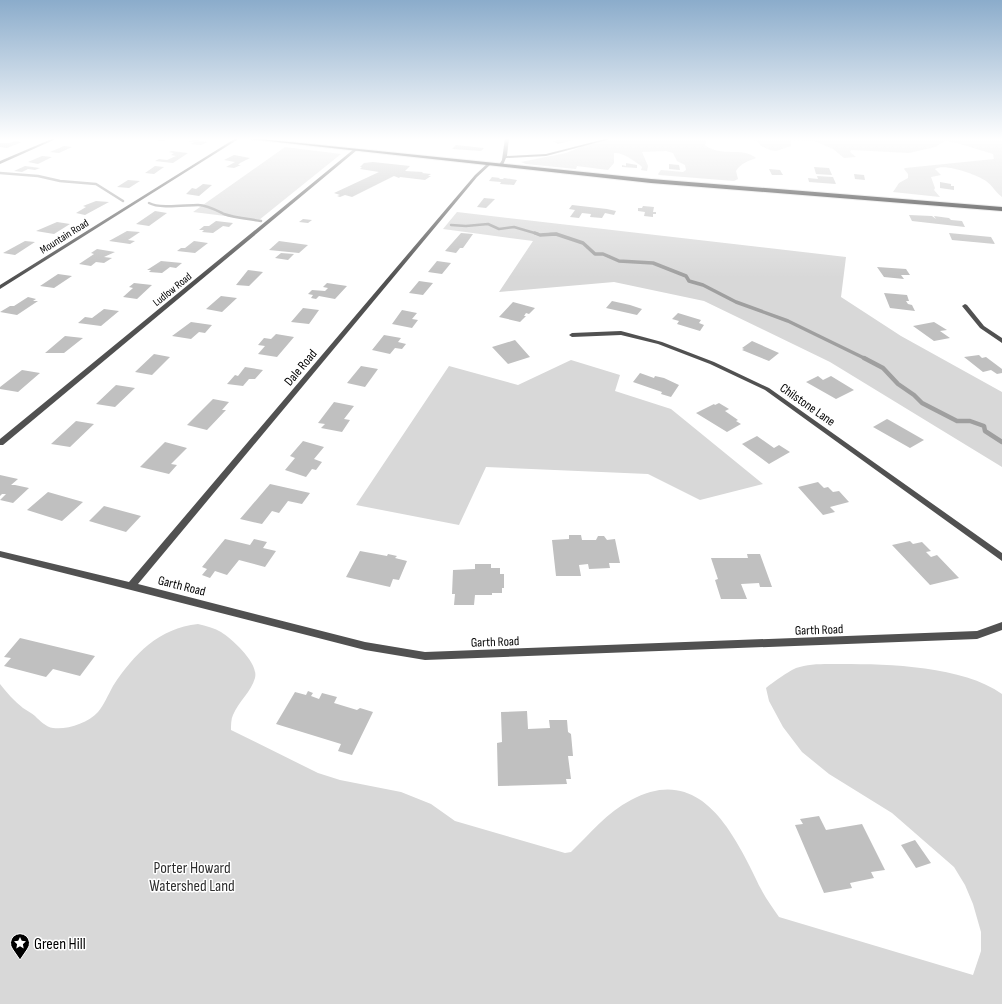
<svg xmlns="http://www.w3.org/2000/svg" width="1002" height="1004" font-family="'Sofia Sans Condensed',sans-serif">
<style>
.green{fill:#d8d8d8}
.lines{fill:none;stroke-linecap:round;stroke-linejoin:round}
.stream-far2{stroke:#9f9f9f;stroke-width:2.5}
.stream-far1{stroke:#9f9f9f;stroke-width:3.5}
.stream{stroke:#9f9f9f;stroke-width:4.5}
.building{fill:#c0c0c0}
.primary-casing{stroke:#dbdbdb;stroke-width:2}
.minor{fill:#515151;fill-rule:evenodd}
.tertiary{fill:#515151;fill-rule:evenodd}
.primary{fill:#000;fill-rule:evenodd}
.labels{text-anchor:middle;stroke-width:3;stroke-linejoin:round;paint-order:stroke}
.far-street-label{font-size:11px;fill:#000;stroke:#fff}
.street-label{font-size:13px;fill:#000;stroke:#fff}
.near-park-label{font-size:16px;fill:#2f2f2f;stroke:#fff}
.near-poi-label{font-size:16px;fill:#000;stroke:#fff;text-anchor:start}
</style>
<rect width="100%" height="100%" fill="#fff"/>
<path class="green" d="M615,138H707L705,145C722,158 741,146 756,158C748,161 740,164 736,171L738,179L734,181L659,175L658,174L661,170L683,172L686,170L685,165L677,161L673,153L666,151L642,152L648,166L647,171L641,170L642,167L640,165C633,160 622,152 614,153V163L608,170L577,166L576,169L526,164L521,162L566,153L593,142Z
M748,138H1002V197C996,193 993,186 986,181C977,175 945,163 935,169L941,175L931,177L935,188L934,190L940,197L893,192L899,183L908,178V174L904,169L905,168L994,159L993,154L957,143L945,141L935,147L909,153L851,150L850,152L856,157L844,158L833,149L814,141L791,140V146L776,151L770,150L761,146L758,142Z
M285,147L341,154L259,220L193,212Z
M457,212L846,257L841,297L901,336L1002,392V467L830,362L704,301L614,282L499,292L533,241L443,229Z
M571,360L620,375L615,391L671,409L763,484L700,500L648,474L486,467L459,525L356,505L449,366L518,385Z
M198,624C206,626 214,628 221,632C232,639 259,663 255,678C251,692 239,701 233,715C231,719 231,725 231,730L318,773L340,780L401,792L431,804L455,821L565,853L571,852C590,834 607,812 631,800C702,762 735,836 761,889C766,899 773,908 779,917L973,975L981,951V932L973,904L965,885L954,867L892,813L829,774L802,752L783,727L769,701L766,688C772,683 789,671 796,668C810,663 827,664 842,664C889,664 963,666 1002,694V1004H0V684C7,693 14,701 23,708C27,711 32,713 35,716C40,721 46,727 53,728C67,730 88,723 98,712C104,705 108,695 113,686C134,654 159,628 198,624Z"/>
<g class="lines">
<path class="stream-far2" d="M0,173L38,176L60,181L96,184L123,201
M149,203C160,209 185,205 198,205C207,205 216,210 224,214C235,218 250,219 261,221
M451,225L466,226L488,224L499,229L514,227L538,234
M550,234H557"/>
<path class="stream-far1" d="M535,233L540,235L556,234L583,243L595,254H603L619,261L653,263L686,276L689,281L703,285L736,302L788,321L866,359"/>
<path class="stream" d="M864,358L883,368L898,384L914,395L922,403L957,421H970L984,426L985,431L1002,442"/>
</g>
<path class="building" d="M160,138H176L163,141H158L161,139H157Z
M571,138L574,140L558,144L553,141Z
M194,139L200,140L199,141L208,142L201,145L191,144L194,142H189Z
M15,141L22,142L7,148L0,147V143H9Z
M456,145L484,148L481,151L452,149Z
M64,146L72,147L59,153L50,152Z
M172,151L188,153L173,163L155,161L159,159L167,160L176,156L171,155L174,153L169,152Z
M234,155L250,158L240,163L238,165H241L234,168L226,167L235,162L224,160Z
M42,156L52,157L38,164L28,162Z
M373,162L410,166L405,171L423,172L422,173L431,174L428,176H431L425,180L400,177L399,178L394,176L352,197L345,195L340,197L337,196L340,195L334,193L379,172L360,169L362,167H360L364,163Z
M626,163L637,165V168L622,167V165L626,166Z
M669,164L679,165L680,170L669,169Z
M25,166L40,168L35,170L28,169L22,172L14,171Z
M155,166L164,167L154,174L145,173Z
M814,167L829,168L832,175L816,174Z
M769,169L780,170L783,175H772Z
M854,174L864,175L865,180L855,179Z
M817,176L833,177L836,184L809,182L808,178L818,179Z
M492,177L500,178L499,179H503L504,178L517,180L514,185L500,184L501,182L489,181Z
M128,180L140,181L129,188L117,187Z
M940,182L951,184V186H954V190L940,188Z
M203,184L212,185L199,196L186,194L192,188L196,189Z
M484,198L495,199L486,208L477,207Z
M96,201L109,202L85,215L76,213L86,207L83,206Z
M572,205L607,209L616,211L614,215L605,213L602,218L590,217L591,214L582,213L579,218L570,217L575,210L569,209Z
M643,206L654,207L653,212H656V214H653V217L644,216L645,212L638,211V208H642Z
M155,211L167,213L149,226L136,224Z
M909,215L932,216L936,219L934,216L949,218L951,220L962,221L965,227L912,221Z
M303,219L312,220L308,223L299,222Z
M216,221L233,223L229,227L223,226L213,233L202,232L204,230H199L204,226H209Z
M57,222L70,224L54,234L36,231Z
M127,231L140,232L128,240L135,241L130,244L109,241Z
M461,233L473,234L463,248H460L456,253L445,251Z
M949,233L991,237L995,244L952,240Z
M25,241L35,242L15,255L3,253Z
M194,241L208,243L195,253L177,251L181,248H185Z
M279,241L308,245L299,253L269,250Z
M97,249L115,252L104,257L112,258L104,263L96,262L91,266L79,264L94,254L91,253Z
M281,253L294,254L288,260L275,258Z
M161,261L182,263L176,268L170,267L162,273L149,272L151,270H147Z
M437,261L451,263L442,274L428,272Z
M877,267L906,269L910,275H901L904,279L884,277Z
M248,270L263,272L249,286L236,285Z
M58,274L72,276L54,288L40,286Z
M419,281L433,283L423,295L409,293Z
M134,283L152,285L137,299L123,297L133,288L129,287Z
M327,283L347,286L335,299L319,296L316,299L311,298L313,295L308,294L312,290L325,291L328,288L323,287Z
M884,293L907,295L909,301H906L908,304L912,305L915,311L890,308Z
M221,296L237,298L222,312L206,309Z
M28,297L36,299L33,301H38L17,315L0,312L10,306H14Z
M612,301L630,305L642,309L637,315L606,308Z
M513,302L535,308L529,314L526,313L524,316H526L520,322L499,317Z
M303,308L319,310L309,324L291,322Z
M104,309L119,311L101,326L78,323L85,317L92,318Z
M402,310L417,313L412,319L418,320L412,328L392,324Z
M678,313L701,320L699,323L704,325L700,331L677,324L679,321L672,319Z
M191,322L212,325L205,333L199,332L191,339L172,336Z
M934,322L947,330L940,331L950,338L934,341L913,326Z
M276,334L294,337L277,357L258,354L265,346L258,345L264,338L271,339Z
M384,335L401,338L398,342L406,344L402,349L395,348L390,354L372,350Z
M65,336L83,338L64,353H45Z
M515,340L530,357L508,364L492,347Z
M752,341L779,353L769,361L742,350L744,349L742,348Z
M154,354L170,357L152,375L135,372Z
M979,355L982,358L986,357L1002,369V373L997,374L991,370L983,372L964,357Z
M361,366L378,369L365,387L347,383Z
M245,367L263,370L255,379H249L243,386L227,384L235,375L238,376Z
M22,370L40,373L18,392L0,389V387Z
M640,373L654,378L655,376L664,378L679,385L671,397L661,394L662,392L633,382Z
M818,376L823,380L831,376L854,390L836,399L806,382Z
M116,385L135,388L115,407L96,404Z
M213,399L229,402L222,410H226L207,430L187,425Z
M334,402L354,406L344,419L350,420L342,432L321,428L325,424L318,423Z
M719,403L729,409L725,411L738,420L736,421L741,424L727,432L696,413L714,404L715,405Z
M887,419L889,420L924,440L910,448L873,427Z
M76,421L94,424L70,447L51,444Z
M757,436L774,448L779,445L790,452L769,464L742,444Z
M303,441L324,447L314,459L322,462L316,470L312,469L306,477L285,470L295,458L290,456Z
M165,442L187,448L171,464L177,465L169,474L140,467Z
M0,475L18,479L11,485H15L29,488L13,503L0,500L6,494H2L0,496Z
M818,482L824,488L828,487L833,492L839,491L849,502L830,507L835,512L823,515L798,487Z
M270,484L310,493L302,504L288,501L279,513L272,511L262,524L240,519Z
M48,492L83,502L62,521L27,510Z
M104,506L141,516L126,532L89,521Z
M569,535H581L582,540H596L598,536H604L607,540L615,539L620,563H609L610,568L589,569L588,564L579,565L581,576H556L552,540L569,539Z
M225,539L250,545L254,539L267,542L263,548L276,551L265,567L239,560L227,575L215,571L210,578L202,575L207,569L202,567Z
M910,541L913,544L922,542L931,551L926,552L931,557L937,555L959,578L930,585L892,545Z
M360,551L387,556L388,554L397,556L395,558L407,561L399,580L393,579L390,587L346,577Z
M747,554H760L772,587H760L759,583L741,584L747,599H721L715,580L718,579L711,558H748Z
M475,564H491V568H500V574H504V588H502V593H492V595H475L474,605H454L455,594H452L453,570L475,569Z
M20,638L95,656L80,676L53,669L46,677L4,666L11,658L4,657Z
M308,691L313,693L311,696L319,699L322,693L337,697L334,703L357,710L360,708L373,712L352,755L338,751L341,744L276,724L295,692L306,695Z
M527,711L528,729L550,728L549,720H567L568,732L571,734L573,756H568L571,779H566L567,784L498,786L497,743L502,742L501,712Z
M819,816L826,830L862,824L885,870L871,872L874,878L850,883L852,888L824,893L795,825L803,824L800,819Z
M915,840L931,863L916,868L901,845Z"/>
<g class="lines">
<defs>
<path id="primary" d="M240,138H251L651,179L1002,207V211L651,183Z"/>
</defs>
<use href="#primary" class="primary-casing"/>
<path class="minor" d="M236,138H240L0,289V285Z
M505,138H509L507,156L546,154L609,138H614L546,156L506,158L503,165L501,166L499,165L502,160Z
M354,149L357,150L3,445H0V439Z
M488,163L491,164L477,177L138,584L365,642L425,652L977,631L1002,622V630L977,639L425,660L365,650L131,590L0,557V551L129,582L475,175Z
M965,304L967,305L984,326L1002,338V343L980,328L962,306Z
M621,331L662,342L714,362L769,388L1002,553V561L765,390L710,364L658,344L621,335L572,337L569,335L572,333Z"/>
<path class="tertiary" d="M54,138H58L0,164V161Z"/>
<use href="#primary" class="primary"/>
</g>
<linearGradient id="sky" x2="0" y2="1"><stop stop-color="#8baccb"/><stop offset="0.5" stop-color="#fff"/><stop offset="1" stop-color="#fff" stop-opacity="0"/></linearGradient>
<rect width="1002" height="278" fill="url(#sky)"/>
<defs>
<symbol id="sight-pin" viewBox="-11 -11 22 30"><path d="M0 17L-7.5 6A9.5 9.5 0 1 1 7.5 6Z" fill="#000" stroke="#fff"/><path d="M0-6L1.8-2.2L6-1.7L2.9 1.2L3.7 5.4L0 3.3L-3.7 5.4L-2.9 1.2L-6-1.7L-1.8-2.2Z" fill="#fff"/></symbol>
</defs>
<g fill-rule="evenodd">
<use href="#sight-pin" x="9" y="932" width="22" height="30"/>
</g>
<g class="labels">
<g class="far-street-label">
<text transform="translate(64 236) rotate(-32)" y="4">Mountain Road</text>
<text transform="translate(172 289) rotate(-39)" y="4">Ludlow Road</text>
</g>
<g class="street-label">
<text transform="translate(300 367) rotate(-50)" y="5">Dale Road</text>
<text transform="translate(808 404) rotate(35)" y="5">Chilstone Lane</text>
<text transform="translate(182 585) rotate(14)" y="5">Garth Road</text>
<text transform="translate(819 629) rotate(-2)" y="5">Garth Road</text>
<text transform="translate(495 641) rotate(-2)" y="5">Garth Road</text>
</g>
<g class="near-park-label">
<text x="192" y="873">Porter Howard<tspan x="192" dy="18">Watershed Land</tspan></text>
</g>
<g class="near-poi-label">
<text x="34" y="949">Green Hill</text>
</g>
</g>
</svg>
